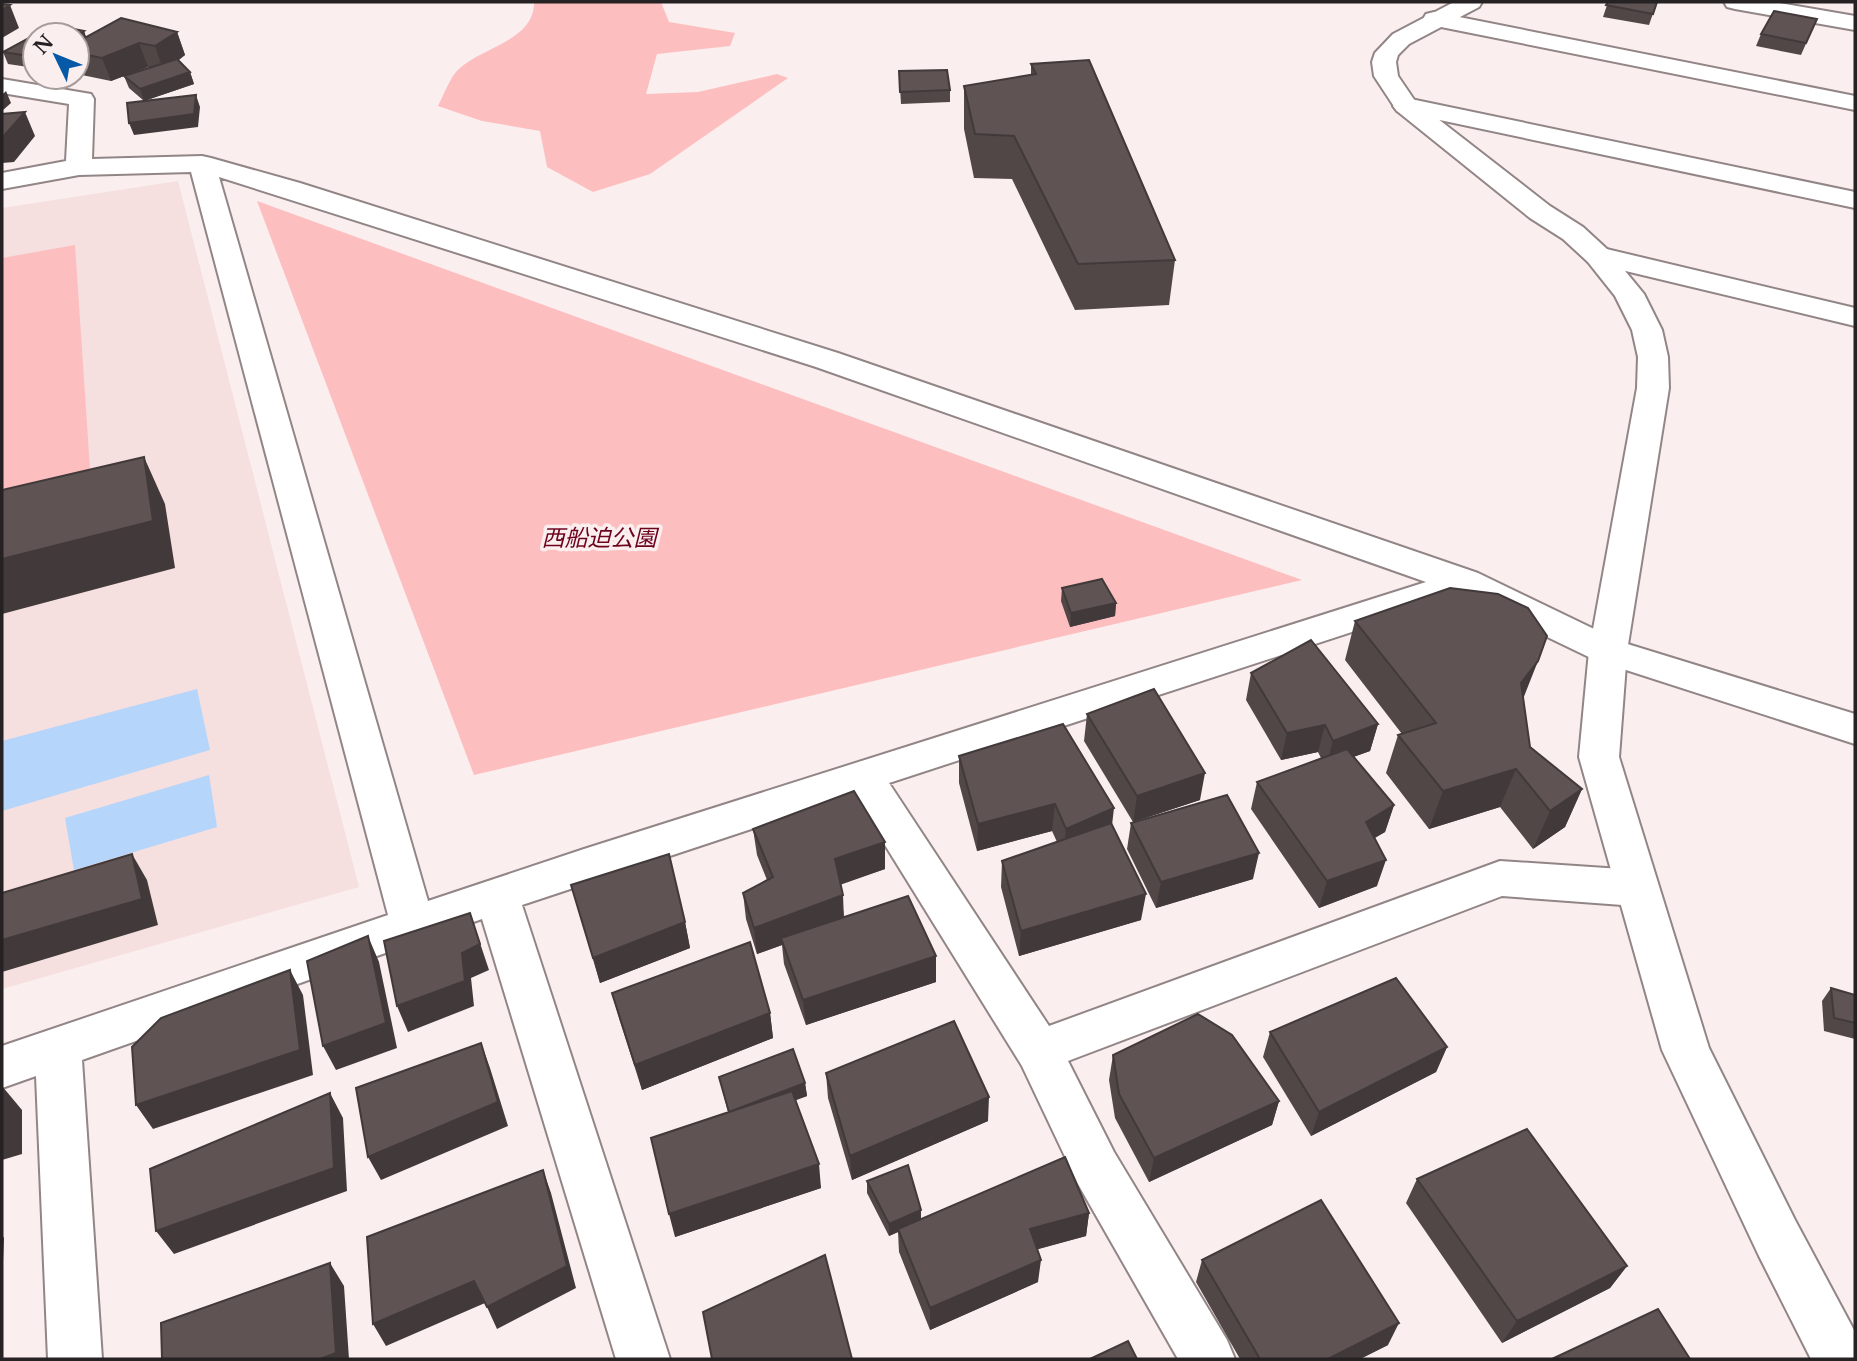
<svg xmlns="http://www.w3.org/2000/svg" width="1857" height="1361" font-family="'Libre Baskerville','Noto Sans JP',serif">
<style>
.built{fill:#f5dfdf}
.green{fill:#fdbebf}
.water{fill:#b5d5fb}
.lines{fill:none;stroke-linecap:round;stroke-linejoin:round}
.street-casing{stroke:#928586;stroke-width:4}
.secondary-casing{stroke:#928586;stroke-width:4}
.street{fill:#fff;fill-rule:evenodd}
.secondary{fill:#fff;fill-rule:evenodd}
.wall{fill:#524747;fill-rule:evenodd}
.shaded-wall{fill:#423a3a}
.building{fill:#5f5353;stroke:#423a3a;stroke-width:2}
.labels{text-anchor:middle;stroke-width:7;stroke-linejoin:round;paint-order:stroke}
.park-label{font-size:23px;font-style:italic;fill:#6e021d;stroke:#fbeeee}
</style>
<rect width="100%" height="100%" fill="#fbeeee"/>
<path class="built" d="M178,181L359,887L2,989V208Z"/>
<path class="green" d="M534,2H661L669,22L735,33L730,46L657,54L646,94L698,92L777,74L788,78L650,174L593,192L547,167L540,131L482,121L438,106C444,95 450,76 460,68C483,47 535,40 534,2Z
M257,201L1302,580L474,775Z
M75,245L91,484L2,504V258Z"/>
<path class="water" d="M197,689L210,750L2,811V741Z
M209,775L217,827L74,870L65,818Z"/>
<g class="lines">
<defs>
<path id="street" d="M1724,2H1773L1855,16V30L1735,9L1727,7Z
M1434,12L1855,96V110L1426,24L1423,19L1426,14Z
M2,79L91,94L94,99L92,159L202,156L211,158L300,183L838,353L1478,573L1621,642L1855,714V744L1595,660L1462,596L889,783L1049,1026L1500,861L1636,870L1651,876L1658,888L1651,900L1636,906L1502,896L1068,1061L1114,1152L1227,1340L1235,1359H1178L1078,1184L1022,1066L854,795L522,905L670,1359H616L482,919L82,1060L102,1359H48L36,1076L2,1088V1046L388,915L191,172L79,175L2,189V173L66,161L69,104L2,93ZM219,177L816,367L1426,582L584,849L428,901Z
M1406,98L1855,192V208L1397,111L1393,106L1397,101Z
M1598,247L1855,308V326L1588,262L1584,256L1588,250Z"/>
<path id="secondary" d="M1454,2H1482L1479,7L1409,44L1398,55L1396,62L1398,76L1415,101L1550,206L1583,227L1608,250L1644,294L1662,330L1668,357L1669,388L1627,651L1619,757L1709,1048L1795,1220L1855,1332V1359H1811L1759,1256L1662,1050L1579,757L1589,651L1637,388L1638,357L1632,330L1615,296L1588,262L1563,239L1530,218L1397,111L1374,76L1372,62L1375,53L1393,34Z"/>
</defs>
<use href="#street" class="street-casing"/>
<use href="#secondary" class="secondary-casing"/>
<use href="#street" class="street"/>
<use href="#secondary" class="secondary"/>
</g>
<path class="wall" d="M1608,2H1657L1649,25L1603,17Z
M121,18L177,32L185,55L179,60L190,72L194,84L144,101L129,88L124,76L111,81L77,74V35H35V68L8,64L3,52L53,25L84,31L86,37ZM148,67H151L129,74Z
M1812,30L1801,55L1756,46L1761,34Z
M1031,64L1175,260L1169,305L1075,310L1012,179L974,178L964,129V86L1031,75Z
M899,71L950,90V102L901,104Z
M1062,588L1116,603L1115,616L1070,627L1061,601Z
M1355,621L1523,697L1530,747L1582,789L1565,827L1533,849L1500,807L1429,829L1386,773L1398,735L1402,734L1345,660Z
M1251,673L1378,724L1370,751L1353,757L1394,805L1385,832L1374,838L1377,886L1319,908L1251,809L1257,782L1321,758L1318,752L1281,760L1246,700Z
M1087,714L1200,800L1133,822L1084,741Z
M959,756L1112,825L1141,920L1019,956L1001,887L1002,861L1057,842L1052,831L977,851L959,783Z
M1131,823L1253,879L1156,908L1127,849Z
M753,829L885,869L840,884L844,917L936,956V982L806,1025L784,964L782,945L757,954L746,919L743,893L767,880L757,855Z
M571,885L685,922L690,948L600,983Z
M1831,988L1855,995V1039L1824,1031L1822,1001Z
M612,993L770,1013L773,1038L642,1090L619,1018Z
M1270,1032L1447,1047L1436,1072L1311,1136L1263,1057Z
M1113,1055L1279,1101L1272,1125L1149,1182L1115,1118L1109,1080Z
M826,1073L988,1121L852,1180L828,1098Z
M719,1077L805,1083L807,1096L795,1100L821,1188L675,1237L728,1112Z
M1417,1179L1627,1266L1610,1288L1502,1343L1406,1203Z
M867,1181L921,1210V1219L1089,1213L1086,1236L1037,1249L1038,1282L930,1330L899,1252L898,1232L889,1236L867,1193Z
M1202,1260L1388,1345L1360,1359H1240L1196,1282Z"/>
<path class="shaded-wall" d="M10,5L19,28L2,38V10Z
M84,31L88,43L77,49V35Z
M177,32L185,55L163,70L155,46Z
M139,43L148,67L111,81L102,58Z
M190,72L194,84L144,101L140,89Z
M6,91L11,103L2,111V95Z
M196,95L200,107L198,127L134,135L129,123Z
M25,112L35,136L14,162L2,163V138Z
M144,457L165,504L175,568L2,614V559Z
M1116,603L1115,616L1070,627L1071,613Z
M1538,661L1523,699L1521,683Z
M1378,724L1370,751L1326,767L1333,741Z
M1325,725L1318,752L1281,760L1287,733Z
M1516,769L1500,807L1429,829L1443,791Z
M1205,773L1200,800L1133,822L1137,796Z
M1582,789L1565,827L1533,849L1550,811Z
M1055,804L1052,831L977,851L978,824Z
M1394,805L1385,832L1358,848L1366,822Z
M1114,808L1111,834L1063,855L1066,829Z
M885,842V869L837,886L835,859Z
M1259,853L1253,879L1156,908L1161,882Z
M132,854L147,880L158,925L2,972V940Z
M1386,860L1377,886L1319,908L1327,881Z
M1146,894L1141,920L1019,956L1021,931Z
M843,895L844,921L781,938L782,945L757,954L754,928Z
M470,913L489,970L471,978L474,1006L408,1032L397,1006L462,953Z
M685,922L690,948L600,983L593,958Z
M368,936L379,962L397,1048L336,1070L323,1046Z
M936,956V982L806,1025L803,1000Z
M290,970L303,995L313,1075L153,1129L136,1105Z
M770,1013L773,1038L642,1090L635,1065Z
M481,1043L490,1068L508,1126L381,1180L368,1157Z
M1447,1047L1436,1072L1311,1136L1319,1112Z
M805,1083L807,1096L731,1125L729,1113Z
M2,1086L22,1110V1154L2,1160Z
M330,1093L343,1118L347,1191L174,1254L156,1231Z
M989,1097L988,1121L852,1180L850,1156Z
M1279,1101L1272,1125L1149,1182L1154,1158Z
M819,1164L821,1188L675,1237L669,1214Z
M543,1170L551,1193L576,1288L497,1329L487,1307Z
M921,1210V1222L898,1229V1232L889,1236V1224Z
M1089,1213L1086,1236L1028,1252L1030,1229Z
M2,1235L4,1238L2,1284Z
M1041,1260L1038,1282L930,1330V1308Z
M330,1263L344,1286L349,1359H320Z
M1627,1266L1610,1288L1502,1343L1517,1321Z
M474,1281L485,1303L386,1346L373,1324Z
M1399,1323L1388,1345L1360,1359H1328Z"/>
<path class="building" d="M1608,2H1657L1653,14L1606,5Z
M2,4L10,5L2,10Z
M1774,11L1817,19L1806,43L1761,34Z
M121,18L177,32L155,46L139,43L102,58L77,53V42Z
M53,25L84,31L77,35H35V57L3,52Z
M177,59L190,72L140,89L124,76Z
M1089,60L1175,260L1078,264L1014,136L975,134L964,86L1036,74L1031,64Z
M947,70L950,90L900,92L899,71Z
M196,95L194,114L129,123L127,103Z
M25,112L3,137L2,138V114Z
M144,457L153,521L2,559V490Z
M1102,579L1116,603L1071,613L1062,588Z
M1450,588L1498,594L1528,608L1547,636L1538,661L1521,683L1530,747L1582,789L1550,811L1516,769L1443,791L1398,735L1436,723L1355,621Z
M1311,640L1378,724L1333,741L1325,725L1287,733L1251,673Z
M1154,689L1205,773L1137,796L1087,714Z
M1063,724L1114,808L1066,829L1055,804L978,824L959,756Z
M1347,749L1394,805L1366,822L1386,860L1327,881L1257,782Z
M854,791L885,842L835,859L843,895L754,928L743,893L773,877L753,829Z
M1227,795L1259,853L1161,882L1131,823Z
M1111,823L1146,894L1021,931L1002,861Z
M132,854L142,899L2,940V893Z
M669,854L685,922L593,958L571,885Z
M908,896L936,956L803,1000L781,938Z
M470,913L480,944L462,953L465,981L397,1006L384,941Z
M368,936L386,1023L323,1046L307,961Z
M750,942L770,1013L635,1065L612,993Z
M290,970L300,1050L136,1105L132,1047L161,1018Z
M1396,978L1447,1047L1319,1112L1270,1032Z
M1831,988L1855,995V1023L1834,1018Z
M1198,1014L1232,1035L1279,1101L1154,1158L1119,1094L1113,1055Z
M954,1021L989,1097L850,1156L826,1073Z
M481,1043L498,1102L368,1157L356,1088Z
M793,1049L805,1083L729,1112L719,1077Z
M792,1091L819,1164L669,1214L651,1138Z
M330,1093L334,1168L156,1231L150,1169Z
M1527,1129L1627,1266L1517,1321L1417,1179Z
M1065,1157L1089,1213L1030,1229L1041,1260L930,1308L898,1229Z
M908,1165L921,1210L889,1224L867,1181Z
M543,1170L567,1266L487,1307L474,1281L373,1324L367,1237Z
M1321,1200L1399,1323L1328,1359H1260L1202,1260Z
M825,1255L852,1359H712L703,1312Z
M330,1263L336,1353L320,1359H162L161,1323Z
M1658,1309L1690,1359H1552Z
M1128,1341L1137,1359H1090Z"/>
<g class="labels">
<g class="park-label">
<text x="599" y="546">西船迫公園</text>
</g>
</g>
<rect width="1857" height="1361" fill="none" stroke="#262122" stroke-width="7"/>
<g transform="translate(56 56) rotate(313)"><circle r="33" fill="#fbeeee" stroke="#a69c9c" stroke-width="2"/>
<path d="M0-5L12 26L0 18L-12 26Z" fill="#0659a7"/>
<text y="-10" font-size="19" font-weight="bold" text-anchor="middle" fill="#262122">N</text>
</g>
</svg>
